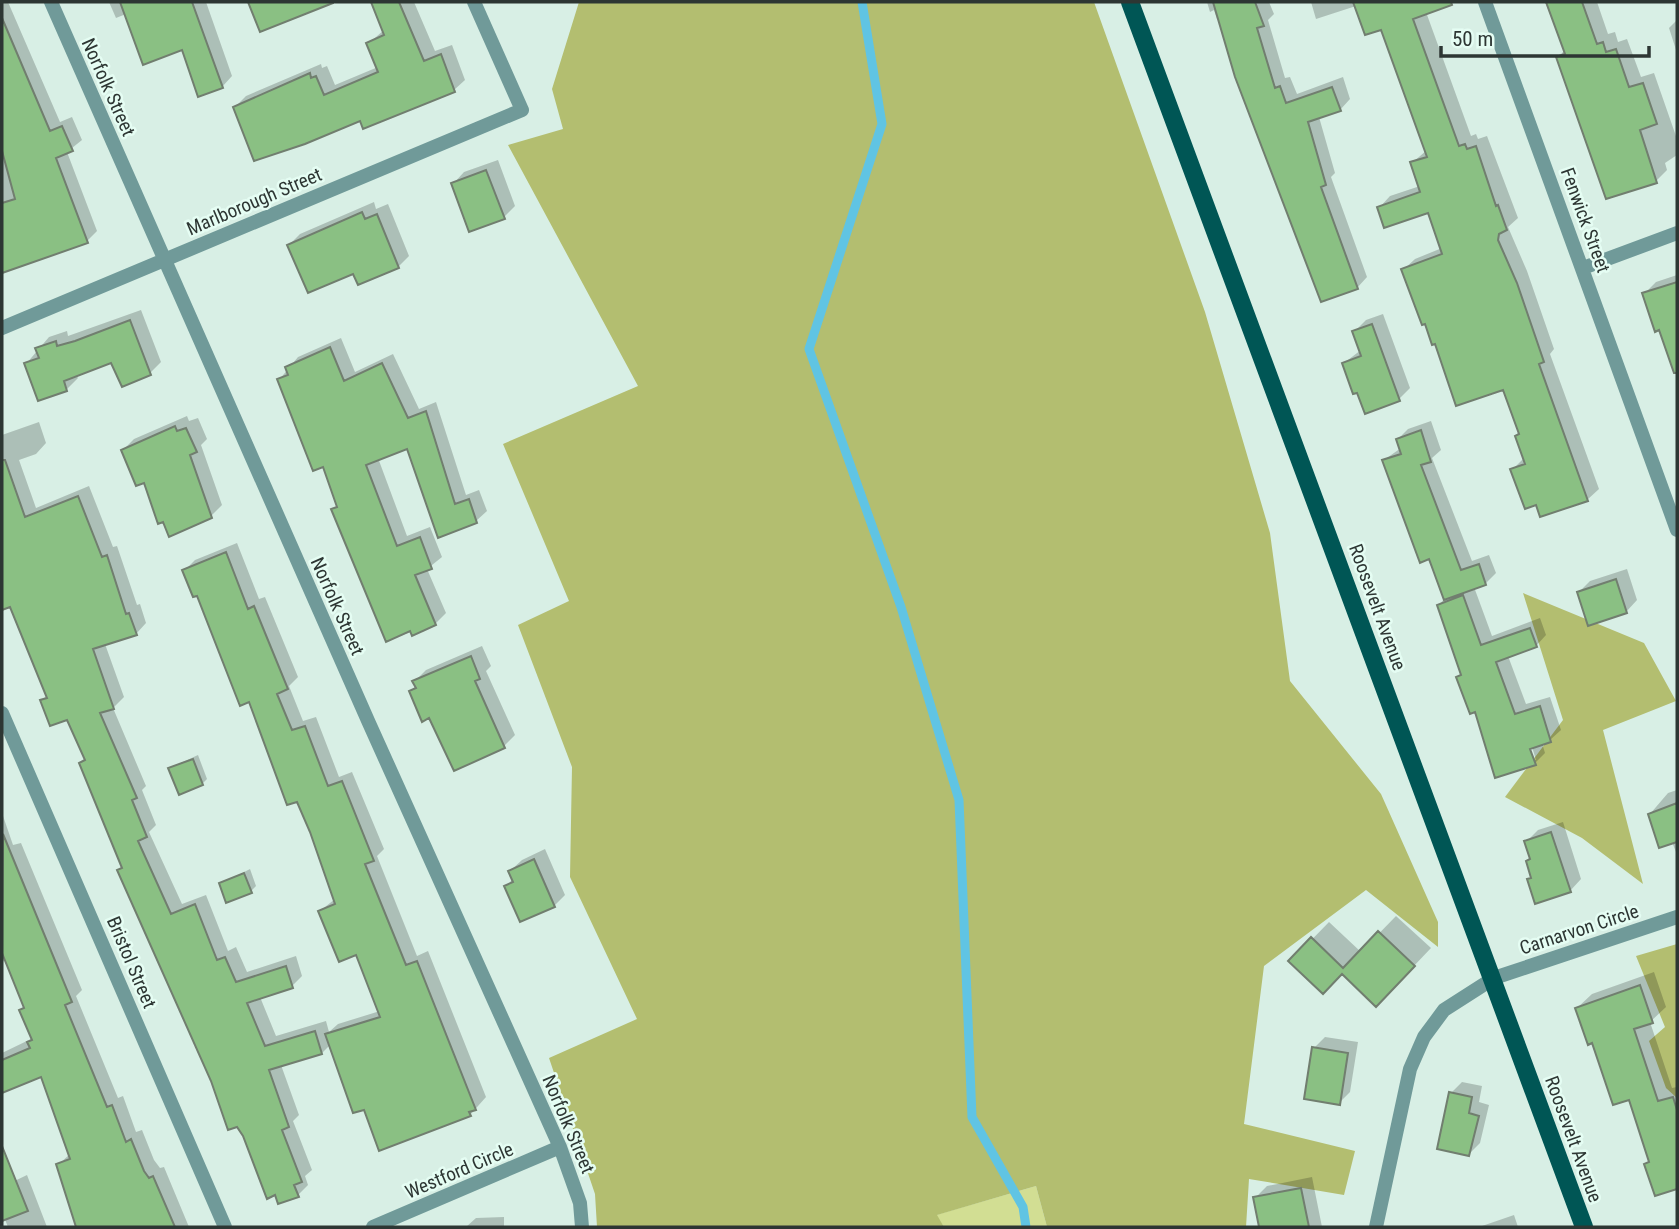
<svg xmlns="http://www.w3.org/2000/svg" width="1679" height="1229" font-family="'Roboto Condensed',sans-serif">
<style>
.green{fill:#d2de93}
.forest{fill:#b3be70}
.shadow{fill:#0003;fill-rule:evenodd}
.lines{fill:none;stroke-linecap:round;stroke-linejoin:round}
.stream{stroke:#60c4e3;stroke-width:9}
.building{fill:#8ac083;stroke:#717e6f;stroke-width:2}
.street{stroke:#709a99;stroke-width:14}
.primary{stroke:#005655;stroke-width:18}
.labels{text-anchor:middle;stroke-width:5;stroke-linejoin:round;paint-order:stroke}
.street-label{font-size:19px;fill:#2d3633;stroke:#e5fdf3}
</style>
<rect width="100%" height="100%" fill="#d8efe5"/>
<path class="green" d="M1036,1186L1047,1227H944L936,1215Z"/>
<path class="forest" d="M579,2H1094L1205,312L1270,533L1290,681L1381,794L1438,922V947L1366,890L1264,966L1244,1124L1355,1151L1344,1195L1249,1179L1246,1227H1047L1036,1186L937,1215L944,1227H597L595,1194L549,1058L637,1019L570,877L572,767L518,625L569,601L503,444L638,386L508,145L563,129L552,89Z
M1523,593L1644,643L1676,701L1603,730L1643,884L1582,838L1505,797L1563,720Z
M1677,944V1098L1666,1088L1649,1041L1665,1027L1636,956Z"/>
<path class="shadow" d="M2,2H8L60,122L72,117L82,140L67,152L97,231L87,241L2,271Z
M109,2H206L232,76L222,87L183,47L126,14L116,18Z
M252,2H337L261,30Z
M373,2H414L435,51L452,45L465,80L454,90L361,119L235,107L246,96L321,64L322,68L327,66L335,85L378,67L368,44L384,30Z
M1207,2H1269L1274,14L1268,20L1285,78L1290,77L1297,94L1343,77L1350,99L1340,110L1319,117L1335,173L1331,177L1367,277L1357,288L1220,17L1217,19L1214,10L1210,12Z
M1311,2H1436L1426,12L1471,136L1476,134L1478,139L1487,136L1518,218L1508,227L1527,271L1554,349L1550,354L1599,489L1587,500L1537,503L1512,470L1524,458L1520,433L1504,388L1436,341L1403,270L1415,259L1442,248L1429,211L1379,208L1390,196L1420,186L1412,163L1427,150L1382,28L1356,6L1316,19Z
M1545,2H1597L1608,34L1615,32L1618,42L1627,39L1641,77L1654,73L1677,139V155L1665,163L1667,170L1656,181L1558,57L1565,50Z
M1677,20V53L1669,28Z
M498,160L515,206L504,217L453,184L464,172Z
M374,202L376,209L388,204L409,256L398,267L354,271L289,245L300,234Z
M1677,275V375L1644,294L1656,282Z
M141,310L161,362L150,373L112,361L76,375L78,378L67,389L39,399L26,364L49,337L67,331L68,336Z
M1383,314L1410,388L1399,399L1344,363L1361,350L1354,332L1366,320Z
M341,338L355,372L393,354L419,409L436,402L466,495L479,490L487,511L476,521L440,535L408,447L378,458L407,536L430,527L442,557L427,569L446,613L435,624L387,640L333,510L338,504L324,464L279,380L298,357Z
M187,416L189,421L198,418L207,439L201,445L222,505L211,516L145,480L123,450L134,439Z
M1431,421L1441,450L1432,458L1472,561L1489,555L1496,573L1485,584L1474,587L1492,636L1540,618L1546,635L1536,646L1508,656L1526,704L1550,697L1561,730L1550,740L1542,743L1545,753L1535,763L1476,710L1458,677L1462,673L1439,605L1445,598L1384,460L1401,448L1398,439L1408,429ZM1530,740L1536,760H1532L1526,741Z
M39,422L46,443L36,454L19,460L36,508L89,486L113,547L117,546L137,605L140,604L146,623L136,634L105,644L124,697L113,708L146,786L142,790L156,825L149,832L182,904L206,895L228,951L236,947L247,972L296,956L302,976L292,986L260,997L276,1036L326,1021L329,1032L338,1024L380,1011L357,952L320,911L335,899L298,799L184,571L195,560L237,543L259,599L265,597L298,677L289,686L303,721L316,717L339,777L352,772L384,849L377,856L417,956L428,951L486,1097L470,1115L365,1108L331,1044L322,1053L281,1065L299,1115L293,1121L312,1170L305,1176L308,1185L298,1195L245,1135L212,1080L119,871L123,866L81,763L86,758L68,718L42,700L48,695L11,605L2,608V435Z
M1627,569L1637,600L1626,612L1579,592L1590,581Z
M482,646L491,666L486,671L515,735L504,746L430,716L411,691L417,685L415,681L426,670Z
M198,755L207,779L202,784L170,768Z
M1677,790V851L1676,852L1672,842L1650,814L1668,793Z
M2,813L13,845L21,843L82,990L76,996L118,1098L123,1096L136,1132L142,1130L154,1160L160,1168L164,1167L189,1227H78L58,1165L70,1154L42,1074L2,1091V1053L33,1038L21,1011L25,1007L6,960L2,962Z
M1563,822L1581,879L1570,891L1533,877L1528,861L1531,857L1526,842L1538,830Z
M545,849L565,895L554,906L506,886L514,878L510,871L522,860Z
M250,869L256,886L251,891L221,884Z
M1396,916L1431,948L1393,988L1291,961L1329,922L1361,952Z
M1654,972L1666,1007L1650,1022L1672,1088L1677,1087V1187L1656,1194L1646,1164L1650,1160L1630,1098L1593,1041L1577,1008L1592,994Z
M1325,1037L1358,1042L1350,1092L1339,1103L1314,1048Z
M1462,1082L1482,1086L1479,1102L1489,1105L1480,1143L1469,1154L1451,1093Z
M27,1175L47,1227H8L2,1212V1187Z
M1312,1177L1322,1227H1261L1255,1198L1267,1186Z
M1514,1215L1518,1227H1481L1482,1226Z
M504,1217V1227H466L476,1218Z"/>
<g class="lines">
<path class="stream" d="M862,2L882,124L809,349L901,607L959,800L972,1117L1023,1207L1026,1227"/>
</g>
<path class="building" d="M120,2H192L223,88L198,97L182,50L143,65Z
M248,2H333V3L260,32Z
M371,2H399L424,61L441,54L455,92L363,129L360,121L305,144L254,161L233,107L310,73L311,78L316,76L324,95L378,72L366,43L384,35Z
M1213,2H1255L1264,26L1257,28L1275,88L1280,86L1286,103L1332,87L1341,111L1308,122L1326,185L1321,187L1358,289L1321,302L1235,77Z
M1353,2H1451L1452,5L1413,19L1459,146L1465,144L1467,149L1476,146L1496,206L1498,205L1507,230L1499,234L1498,240L1517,283L1544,362L1539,364L1588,501L1540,517L1536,505L1525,509L1510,469L1525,464L1515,436L1519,434L1503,390L1456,406L1435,344L1432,345L1425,324L1422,325L1401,269L1442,254L1428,213L1384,228L1377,207L1420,192L1410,162L1427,157L1381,30L1365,35Z
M1546,2H1582L1597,44L1603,42L1606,52L1616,49L1629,87L1643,83L1657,124L1640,130L1657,183L1606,199L1556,57L1565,54Z
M2,18L50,131L62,126L73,151L56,158L88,243L2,273V203L15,199L2,151Z
M486,170L505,219L469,232L451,183Z
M362,212L365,219L377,214L399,268L358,285L353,274L308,293L287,245Z
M1677,282V373H1674L1659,330L1655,332L1642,293Z
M130,320L151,375L122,387L111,363L64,381L67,391L38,401L24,363L39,358L35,348L56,341L57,346L75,341Z
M1372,324L1400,401L1365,414L1357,393L1353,394L1342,363L1361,356L1352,331Z
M330,347L344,381L382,363L408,418L426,411L455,504L469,499L477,523L438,538L407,449L366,465L397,546L420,537L432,569L415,575L436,625L412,636L410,631L386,642L331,509L337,507L323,467L313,471L277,379L288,375L285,367Z
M175,426L177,431L186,428L197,452L190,455L212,518L169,537L163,522L158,524L144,483L136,486L121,450Z
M1421,430L1431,462L1421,465L1461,570L1479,564L1486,585L1444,600L1429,559L1420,563L1382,460L1401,454L1396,439Z
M2,460H5L25,517L78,496L102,557L107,555L126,614L129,613L137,635L93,649L114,709L100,713L137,798L132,800L147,837L138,841L171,914L195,904L217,960L225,957L236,982L286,966L293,988L247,1003L265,1046L315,1031L322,1054L269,1070L289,1127L282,1130L302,1182L294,1185L299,1197L278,1204L275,1195L267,1199L243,1136L237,1127L228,1130L211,1081L117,870L122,868L79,763L85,760L67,720L50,726L40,700L47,698L10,607L2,610Z
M226,552L248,609L254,606L288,689L277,694L292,730L305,726L328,786L342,781L374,861L365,864L406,965L417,961L476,1110L469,1112L471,1116L379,1151L364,1110L353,1113L325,1034L380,1017L356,955L339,962L318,911L335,904L310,832L297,802L287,805L249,702L240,706L197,596L193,597L182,570Z
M1616,579L1627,613L1588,626L1577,592Z
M1463,595L1481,645L1530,628L1537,647L1496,662L1515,714L1540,706L1551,742L1530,749L1536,765L1495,778L1475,712L1470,714L1456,677L1461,675L1437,605Z
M471,656L480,679L475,681L505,748L454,771L429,718L422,722L409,691L416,688L412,681Z
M193,759L203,785L179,795L168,768Z
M1677,803V842L1659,848L1648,814Z
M1551,832L1571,892L1535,904L1527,879L1531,878L1526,861L1530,859L1524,841Z
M3,834L72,1002L65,1005L107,1107L112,1105L126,1142L131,1139L144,1171L149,1178L153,1176L175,1227H76L56,1164L70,1159L41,1077L2,1093V1060L30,1048L27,1042L32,1040L19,1010L24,1008L2,953Z
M534,859L555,907L520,922L504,886L513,882L508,871Z
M244,873L252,893L226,903L219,883Z
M1378,931L1415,966L1376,1007L1342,974L1323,994L1288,961L1311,937L1343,968Z
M1640,985L1653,1023L1634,1029L1658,1101L1673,1097L1677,1110V1189L1655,1196L1644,1164L1649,1162L1629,1100L1613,1105L1592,1043L1588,1045L1575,1008Z
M1312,1047L1348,1053L1340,1105L1304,1099Z
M1449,1092L1472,1097L1469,1113L1479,1116L1469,1156L1437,1149Z
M2,1146L28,1211L2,1221Z
M1301,1188L1309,1227H1259L1253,1197Z"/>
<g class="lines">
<path class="street" d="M51,2L369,723L560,1147L580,1203L582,1227
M1485,2L1677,530
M1583,268L1677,233
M2,328L522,110L474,2
M2,713L225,1227
M373,1227L560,1147
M1376,1227L1410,1069L1424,1037L1444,1010L1494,978L1677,917"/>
<path class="primary" d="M1130,2L1584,1227"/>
</g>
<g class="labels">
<g class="street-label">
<text transform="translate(109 87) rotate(66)" y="7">Norfolk Street</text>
<text transform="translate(254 201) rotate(-23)" y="7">Marlborough Street</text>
<text transform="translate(1586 220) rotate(70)" y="7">Fenwick Street</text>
<text transform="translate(338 606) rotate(66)" y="7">Norfolk Street</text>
<text transform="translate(1378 607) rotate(70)" y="7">Roosevelt Avenue</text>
<text transform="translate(1579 929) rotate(-18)" y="7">Carnarvon Circle</text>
<text transform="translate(132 962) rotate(67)" y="7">Bristol Street</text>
<text transform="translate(569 1124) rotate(67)" y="7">Norfolk Street</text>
<text transform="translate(1574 1139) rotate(70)" y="7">Roosevelt Avenue</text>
<text transform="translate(459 1170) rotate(-23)" y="7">Westford Circle</text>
</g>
</g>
<rect width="1679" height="1229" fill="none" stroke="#2d3633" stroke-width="7"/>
<path d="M1441 46v10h208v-10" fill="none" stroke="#2d3633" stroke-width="3.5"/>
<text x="1452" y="46" font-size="21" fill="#2d3633" stroke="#e5fdf3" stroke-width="5" paint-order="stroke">50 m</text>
</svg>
